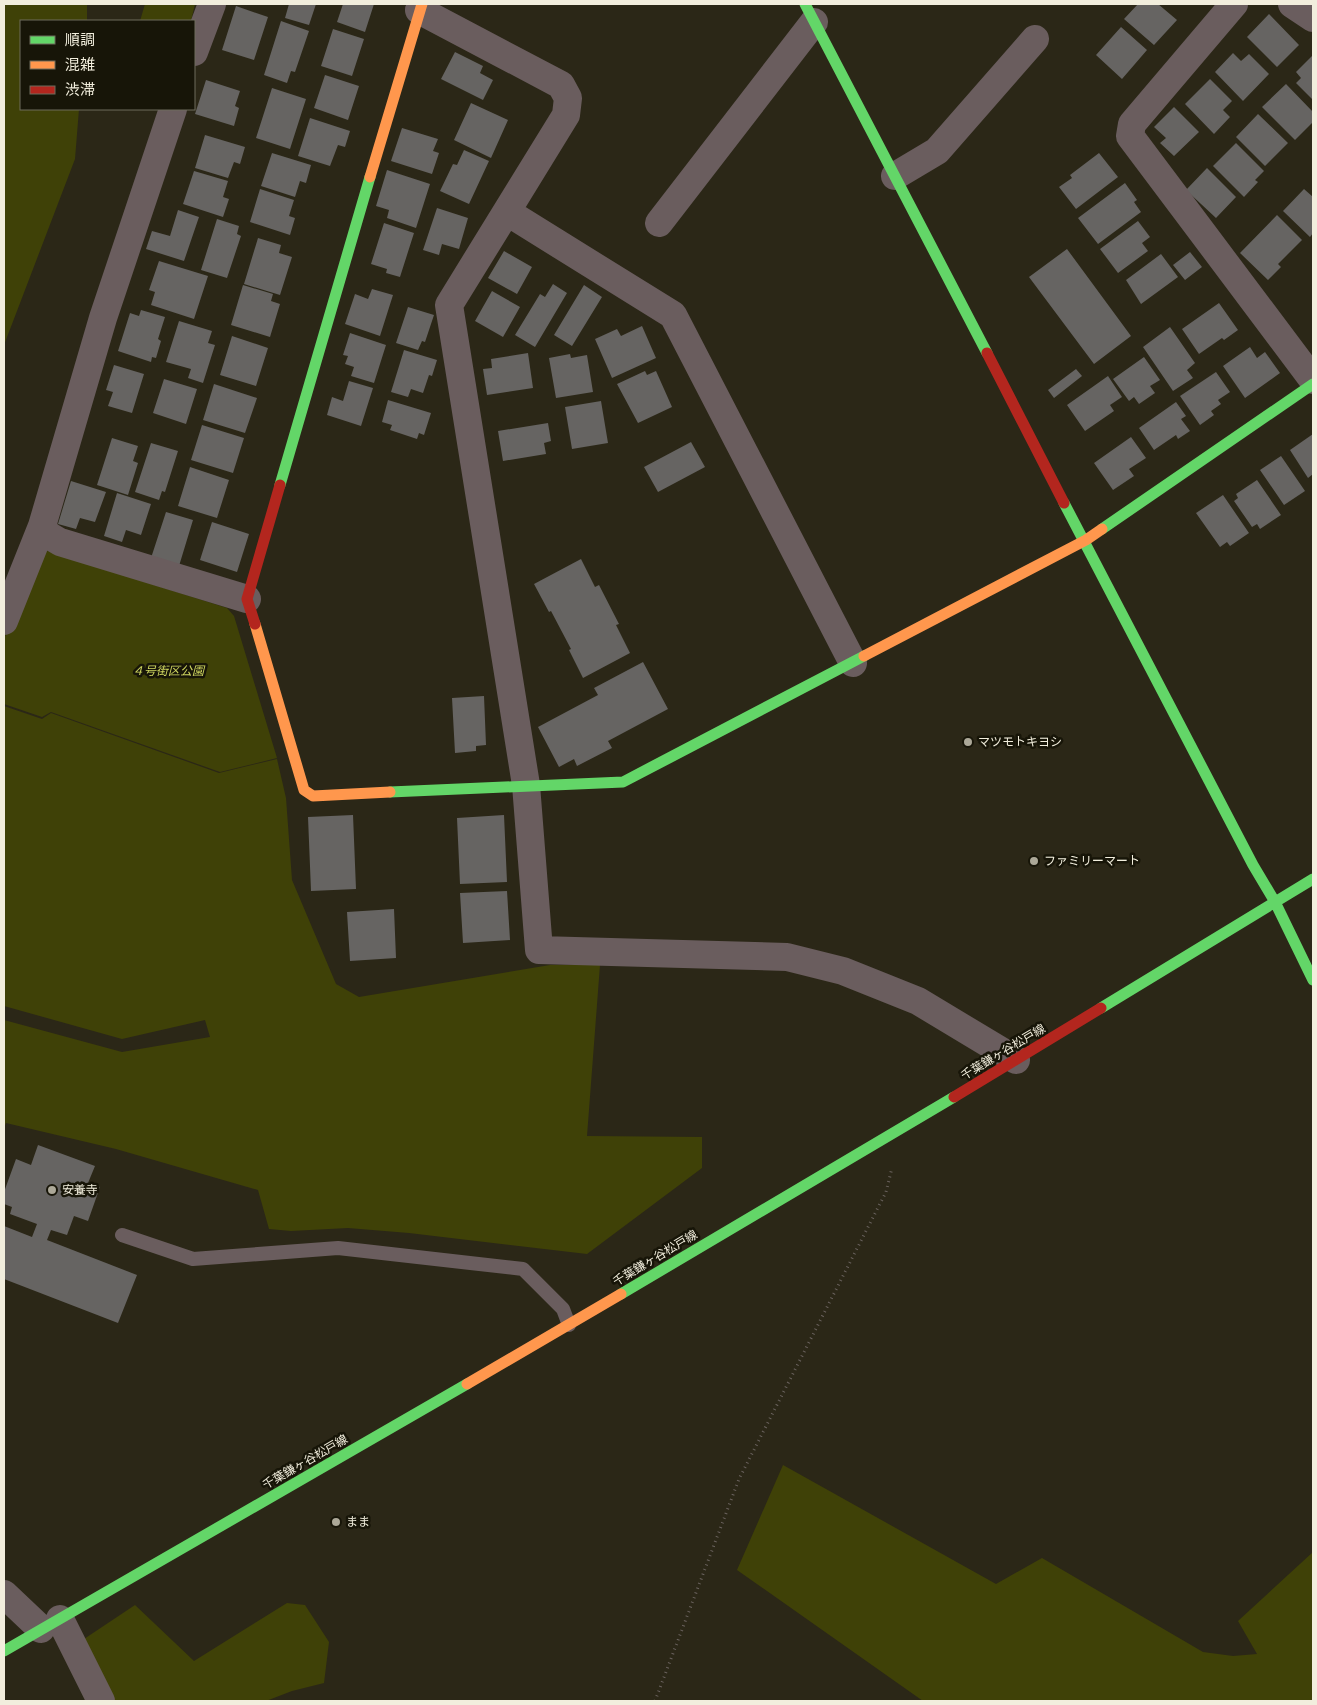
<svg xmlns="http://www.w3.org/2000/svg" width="1317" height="1705" font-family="'Playfair Display','Noto Sans JP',serif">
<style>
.green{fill:#3f4107}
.building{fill:#666462}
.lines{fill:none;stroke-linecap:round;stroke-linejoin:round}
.path{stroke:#6a625e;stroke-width:3;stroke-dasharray:1 4;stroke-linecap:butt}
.lane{stroke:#6a5d5e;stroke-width:14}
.street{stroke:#6a5d5e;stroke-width:28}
.fast{stroke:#63d668;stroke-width:11}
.slow{stroke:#ff974d;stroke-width:11}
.jam{stroke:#b3261e;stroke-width:11}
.poi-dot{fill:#aca898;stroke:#171508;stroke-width:2}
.labels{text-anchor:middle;stroke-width:5;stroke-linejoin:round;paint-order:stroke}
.park-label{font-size:12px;font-style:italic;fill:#cfd660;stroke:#171508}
.poi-label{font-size:12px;fill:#f2eedd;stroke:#171508;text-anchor:start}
.street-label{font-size:12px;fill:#f2eedd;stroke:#171508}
</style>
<rect width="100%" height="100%" fill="#2b2717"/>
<path class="green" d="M4,4H87V21H21V109H79L75,159L4,345Z
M145,4H195L191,21H140Z
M38,548L227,608L234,616L277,758L220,772L51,712L42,717L4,704V639Z
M4,706L42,719L51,713L219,773L277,759L286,798L292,880L336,984L359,997L550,965H600L587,1136L702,1137V1168L587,1254L409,1233L348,1228L291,1231L269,1229L258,1190L116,1149L6,1123L4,1128V1020L122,1052L210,1037L205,1020L122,1039L4,1006Z
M783,1465L996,1584L1042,1558L1203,1652L1233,1656L1257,1654L1238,1621L1313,1552V1701H923L737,1570Z
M287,1603L305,1605L329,1642L324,1683L292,1691L266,1701H108L84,1639L135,1605L194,1661Z"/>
<path class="building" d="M289,4H316L309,25L285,18Z
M343,4H374L365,32L337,22Z
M1138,4H1158L1177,20L1154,45L1124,19Z
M236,6L268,17L254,60L222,50Z
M1269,14L1299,45L1277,67L1247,37Z
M281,21L309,31L295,72L291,71L287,83L264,75Z
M1121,27L1147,50L1122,79L1096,55Z
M333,29L364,39L352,76L321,66Z
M455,52L483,66L480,73L493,80L483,100L441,79Z
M1233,53L1241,61L1249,54L1269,74L1243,101L1215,72Z
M1313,55V100L1296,83L1301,78L1296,72Z
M325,75L359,86L348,120L314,108Z
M1210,79L1232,101L1223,110L1230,117L1214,134L1185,104Z
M206,80L240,91L235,106L239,108L234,126L195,114Z
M1286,84L1313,112V122L1295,140L1262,107Z
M272,88L306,99L290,149L256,138Z
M471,103L508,120L491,158L454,140Z
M1174,107L1199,132L1174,156L1160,143L1166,138L1154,127Z
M1258,114L1288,143L1265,166L1236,137Z
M310,118L350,131L345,147L338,145L330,166L298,156Z
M402,128L438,139L433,151L439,153L432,174L391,161Z
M205,135L245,147L240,164L234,162L228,178L195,168Z
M1236,143L1264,171L1255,180L1258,182L1244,197L1213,166Z
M464,150L489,161L469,204L440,191L453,164L457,165Z
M272,153L311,165L306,183L300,181L295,197L261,186Z
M1099,153L1118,177L1076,209L1059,187L1072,178L1070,175Z
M1207,168L1236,197L1216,218L1186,190Z
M387,170L430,184L416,228L387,218L389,210L376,206Z
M194,171L228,181L223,197L229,199L223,217L183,204Z
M1125,183L1137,200L1134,202L1141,212L1098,244L1078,218Z
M260,189L294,200L289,216L295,218L290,235L250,222Z
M1304,189L1313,197V233L1310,237L1283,211Z
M437,208L468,218L459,249L442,244L439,255L423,250Z
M178,210L199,217L184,261L146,249L152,231L170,236Z
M1277,215L1302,240L1278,264L1281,267L1268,280L1240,253Z
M217,219L239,226L237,234L241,236L227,278L201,270Z
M1138,221L1150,237L1142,243L1148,251L1118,273L1100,249Z
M384,223L414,233L400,277L386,273L387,269L371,264Z
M258,238L281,245L279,253L292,257L280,295L244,284Z
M1067,249L1131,336L1094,364L1029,277Z
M504,251L532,267L517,294L488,278Z
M1190,252L1202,267L1185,280L1173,265Z
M1161,254L1178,277L1141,304L1126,280Z
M159,261L208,276L194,319L151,305L155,292L149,290Z
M553,284L567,293L535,347L515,335L540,294L545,297Z
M243,285L273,294L271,301L280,304L270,337L231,325Z
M584,285L602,297L572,346L554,335Z
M372,289L393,295L380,336L345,324L355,294L368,299Z
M492,291L520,307L503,337L475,321Z
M1219,303L1238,330L1224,340L1222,338L1199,354L1182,329Z
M408,307L434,315L425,342L422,341L418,350L396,343Z
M141,310L165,317L158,339L161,341L156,358L152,357L151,362L118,351L130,313L139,316Z
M179,321L212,331L208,343L215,345L203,383L188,378L191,369L166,362Z
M642,326L656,358L612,378L595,339L617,329L621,336Z
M1170,327L1195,363L1187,370L1193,378L1173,391L1143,347Z
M350,333L386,345L374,383L351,376L354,367L345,364L348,356L343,355Z
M232,336L268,348L256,386L220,375Z
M1250,347L1257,358L1265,352L1280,373L1245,398L1223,366Z
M404,350L437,360L432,376L429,375L423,393L411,389L408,397L391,392Z
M528,353L533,388L487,395L483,369L492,368L491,359Z
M570,354L571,358L587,355L593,392L556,398L549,358Z
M1144,357L1160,380L1150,386L1155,393L1139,404L1134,397L1129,401L1113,379Z
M114,365L144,374L132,413L108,406L113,392L106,390Z
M1076,369L1082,376L1054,398L1048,390Z
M645,371L647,375L656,371L672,407L638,423L617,384Z
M1216,372L1230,392L1218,400L1221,404L1211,411L1214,415L1200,425L1180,396Z
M1108,376L1122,397L1110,405L1114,411L1085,431L1067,405Z
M164,379L197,389L186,424L153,413Z
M349,381L373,388L361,426L327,415L332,397L343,401Z
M214,384L257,398L245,433L203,420Z
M388,400L431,413L424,435L419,433L417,439L390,430L392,425L382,422Z
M601,401L608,443L572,449L565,407Z
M1176,402L1186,416L1181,419L1190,431L1178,439L1176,435L1154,450L1139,428Z
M548,423L551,441L544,443L546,454L503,461L498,431Z
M202,425L244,438L233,473L191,460Z
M1313,434V474L1308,478L1290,450Z
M1131,437L1146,458L1129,469L1134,476L1113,490L1094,463Z
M112,438L138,446L133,461L138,463L128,495L97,485Z
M691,442L705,467L658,492L644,467Z
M151,443L178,451L165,492L162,491L159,500L135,492Z
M1281,456L1305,491L1284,505L1260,470Z
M190,467L229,480L217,518L178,506Z
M1257,480L1281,515L1260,529L1257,524L1252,527L1234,501L1238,498L1236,494Z
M71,481L106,492L95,522L80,518L76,529L58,524Z
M117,493L151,504L141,535L126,530L122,542L104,536Z
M1223,495L1249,533L1230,546L1227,542L1220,547L1196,513Z
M166,512L193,520L179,566L151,558Z
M212,522L249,534L237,572L200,560Z
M581,559L595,587L599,585L619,624L616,625L630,653L583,678L569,650L571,649L551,611L549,612L534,584Z
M643,662L668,709L608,741L612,748L577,766L574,759L559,767L538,727L598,695L594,688Z
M484,696L486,745L476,746V751L455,753L452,698Z
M353,815L356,889L311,891L308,817Z
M504,815L507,882L460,884L457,818Z
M507,891L510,940L463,943L460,893Z
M394,909L396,958L350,961L347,912Z
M38,1145L95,1166L88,1183L100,1187L88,1221L74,1216L67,1235L51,1230L47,1240L137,1275L118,1323L4,1279V1226L32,1237L37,1224L10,1214L12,1207L4,1204V1192L16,1159L31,1165Z"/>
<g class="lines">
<path class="path" d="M655,1701L739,1479L886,1192L892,1168"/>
<path class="lane" d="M122,1235L193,1259L338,1248L523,1269L563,1309L569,1325"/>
<path class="street" d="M1234,4L1132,124L1130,136L1313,380
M1292,4L1313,18
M419,10L561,85L568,98L566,115L449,305L526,785L539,950L787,957L843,971L918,1001L1016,1060
M194,52L212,4
M895,176L937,151L1035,39
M507,212L673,315L853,663
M659,223L814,22
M42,526L48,535L60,542L247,599
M4,621L42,526L103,318L173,109
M4,1594L41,1629
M60,1619L101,1701"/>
<path class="fast" d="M805,4L987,353
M280,485L370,177
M1064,503L1253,865L1275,902L1313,980
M1102,529L1313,384
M390,792L623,782L864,656
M1101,1008L1313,879
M621,1294L954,1097
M4,1651L467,1384"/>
<path class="slow" d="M370,177L422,4
M255,624L304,790L313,796L390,792
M864,656L1086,540L1102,529
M467,1384L621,1294"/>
<path class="jam" d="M987,353L1064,503
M255,624L247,599L280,485
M954,1097L1101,1008"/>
</g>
<g class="poi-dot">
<circle cx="968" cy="742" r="5"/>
<circle cx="1034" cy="861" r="5"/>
<circle cx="52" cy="1190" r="5"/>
<circle cx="336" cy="1522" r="5"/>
</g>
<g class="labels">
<g class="park-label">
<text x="168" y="675">４号街区公園</text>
</g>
<g class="poi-label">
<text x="978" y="746">マツモトキヨシ</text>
<text x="1044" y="865">ファミリーマート</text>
<text x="62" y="1194">安養寺</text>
<text x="346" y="1526">まま</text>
</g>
<g class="street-label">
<text transform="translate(1003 1052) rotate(-31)" y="4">千葉鎌ヶ谷松戸線</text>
<text transform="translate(655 1258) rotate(-31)" y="4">千葉鎌ヶ谷松戸線</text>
<text transform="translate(305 1462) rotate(-30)" y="4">千葉鎌ヶ谷松戸線</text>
</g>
</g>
<rect width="1317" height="1705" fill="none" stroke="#f2eedd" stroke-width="10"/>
<rect x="20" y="20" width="175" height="90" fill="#171508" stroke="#6f6c5d"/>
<rect x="30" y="36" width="25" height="8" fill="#63d668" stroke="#6f6c5d"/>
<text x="65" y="45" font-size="15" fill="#f2eedd">順調</text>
<rect x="30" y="61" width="25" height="8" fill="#ff974d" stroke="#6f6c5d"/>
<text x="65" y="70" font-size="15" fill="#f2eedd">混雑</text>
<rect x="30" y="86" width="25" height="8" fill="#b3261e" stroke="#6f6c5d"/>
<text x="65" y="95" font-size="15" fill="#f2eedd">渋滞</text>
</svg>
